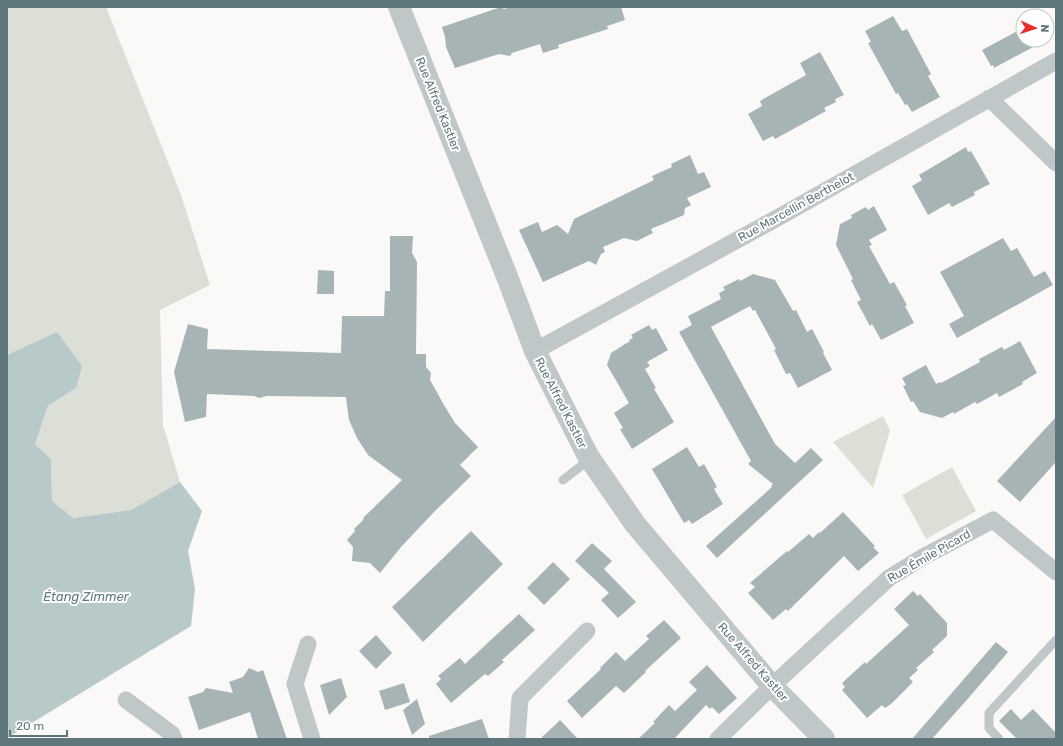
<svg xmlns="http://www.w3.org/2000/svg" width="1063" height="746" font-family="Rubik,sans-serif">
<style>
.green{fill:#dbdfd6}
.water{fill:#b8c9ca}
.building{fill:#a7b4b6}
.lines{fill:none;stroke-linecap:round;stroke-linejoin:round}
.service{stroke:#c0c7c9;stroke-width:9}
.minor{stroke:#c0c7c9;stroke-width:17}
.tertiary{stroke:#c0c7c9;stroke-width:22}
.labels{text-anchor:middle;stroke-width:4;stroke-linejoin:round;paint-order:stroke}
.street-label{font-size:12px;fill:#5f767c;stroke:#fff}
.water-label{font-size:13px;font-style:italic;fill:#5f7b7c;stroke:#fff}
</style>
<rect width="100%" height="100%" fill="#faf9f7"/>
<path class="green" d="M7,7H106L181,195L210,285L160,310L163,425L180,482L131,510L73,518L52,501L51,459L35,444L48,406L76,388L57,333L7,355Z
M883,416L890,430L873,488L833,442Z
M952,467L976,511L926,539L902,495Z"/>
<path class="water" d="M57,332L82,366L76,388L48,406L35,444L51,459L52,501L73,518L131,510L180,482L202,511L188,551L195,589L191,626L7,738V355Z"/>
<path class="building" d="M501,7L504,9L511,7H621L625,20L607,26L608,29L558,45L559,48L543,53L540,44L512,53L510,56L499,54L455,68L446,47L445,37L442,27Z
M893,16L902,31L907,29L931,74L928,76L940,97L912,112L907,104L905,105L898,93L896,94L868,43L871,42L865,31Z
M1023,28V40H1046L994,68L993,65L991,66L982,50Z
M820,52L844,95L835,99L836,102L824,108L826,111L775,139L773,136L763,141L748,114L762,106L760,101L806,75L800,63Z
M966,147L968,152L971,151L990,184L974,192L975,195L952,207L949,203L928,215L912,186L922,180L919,175Z
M690,155L698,174L704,172L711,187L687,198L691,205L685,208L684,215L651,229L653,233L637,241L624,238L603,247L605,252L601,254L596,265L589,261L543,282L519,230L538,222L542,232L557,225L568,234L574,219L654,180L652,176L672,167L671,164Z
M874,206L887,230L869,240L872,245L869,246L890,284L894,282L907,305L905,306L914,323L881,340L872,324L870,326L857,302L861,300L851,280L853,279L836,245L840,224L852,218L851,215L866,207L868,210Z
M390,236H413L412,253L417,262L416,354H426V367L431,373L430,380L444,405L455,423L478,447L460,465L471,476L434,512L401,547L380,573L370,563L352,561L353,547L347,540L355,531L354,529L364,519L363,518L402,480L368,455L357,438L349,420L346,397L267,396L259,398L254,396L207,394L206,417L185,422L174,372L188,324L208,329L207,349L341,353L342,316H384L385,291H390Z
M1003,238L1011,251L1017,248L1034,277L1045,271L1053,285L957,338L949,324L964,316L940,272Z
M318,270L334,271V294H317Z
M753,274L775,280L793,311L796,310L807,332L812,329L824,352L823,353L832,370L798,388L790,373L786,374L774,350L776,349L755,310L753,311L750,306L711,327L775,444L795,463L811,448L823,460L717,558L706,546L772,487L771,486L773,484L748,464L751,461L679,332L692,325L688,316L721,299L719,293L725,290L723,287L739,279L740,281Z
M649,325L652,330L656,328L668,350L647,362L650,366L645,369L656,388L654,389L674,422L632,449L620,429L623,428L614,413L629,403L607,365L611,353L630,341L629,340L633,338L631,335Z
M1020,341L1037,373L1022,382L1023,384L999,397L997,393L977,404L975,402L954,414L953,412L942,418L920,412L913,401L911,402L903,386L906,385L902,378L926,365L936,384L940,382L941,383L980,362L979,359L1002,347L1004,350Z
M1056,417V462L1020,502L997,481Z
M687,447L699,467L704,464L717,487L714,489L723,504L692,524L689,520L684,523L652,469Z
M843,512L875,546L873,547L879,553L858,571L844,556L788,611L786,609L773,620L748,593L755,587L750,583L787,551L788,552L809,534L813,538L819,532L820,533Z
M471,531L503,564L423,642L392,607L404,596Z
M592,543L612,561L604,569L636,602L618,618L601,600L609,593L575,561Z
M553,562L570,579L544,605L527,588Z
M913,591L918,596L920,594L947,623V636L932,650L934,652L916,668L918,670L909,678L913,682L891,704L885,708L882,705L867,718L842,690L845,687L842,683L865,662L866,664L909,625L894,609Z
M519,614L535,630L502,660L504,662L488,676L485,674L451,703L436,684L441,679L438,676L460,658L465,664Z
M664,620L681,638L645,671L646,672L624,693L616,686L582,718L567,701L601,669L600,668L616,652L625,661L649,639L646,636Z
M376,635L392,653L376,669L359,651Z
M996,642L1008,652L972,694L932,739H912Z
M707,665L737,698L719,714L712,707L710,709L706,705L674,739H638L655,723L653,722L669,705L675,711L697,690L689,682Z
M249,668L258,672L263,670L287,739H258L250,712L199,730L188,697L203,692L206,688L233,693L229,682L243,677Z
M341,678L347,697L329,715L320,685Z
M404,683L410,702L385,710L379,691Z
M417,699L425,724L412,735L403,710Z
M1011,709L1021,720L1033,709L1056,733V739H1017L999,721Z
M482,719L489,739H429V736Z
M560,720L578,739H540L554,726Z"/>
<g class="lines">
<path class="service" d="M563,480L590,459
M999,739L989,728V713L1056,640"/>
<path class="minor" d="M989,98L1056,163
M535,351L779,217L1056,61
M308,644L295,684L312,739
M126,700L172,734L174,739
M517,739L520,698L587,631
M718,739L772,686L889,578L923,557L993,520L1056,572"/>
<path class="tertiary" d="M399,7L508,279L535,351L588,456L635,524L772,686L824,739"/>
</g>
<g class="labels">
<g class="street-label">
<text transform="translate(438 104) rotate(68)" y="4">Rue Alfred Kastler</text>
<text transform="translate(796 207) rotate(-29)" y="4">Rue Marcellin Berthelot</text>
<text transform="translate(561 403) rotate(63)" y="4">Rue Alfred Kastler</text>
<text transform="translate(929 556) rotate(-30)" y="4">Rue Émile Picard</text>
<text transform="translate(753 662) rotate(49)" y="4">Rue Alfred Kastler</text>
</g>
<g class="water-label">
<text x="86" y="601">Étang Zimmer</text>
</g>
</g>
<rect width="1063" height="746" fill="none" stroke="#5f767c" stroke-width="16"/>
<g transform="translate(1035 28) rotate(93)"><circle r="19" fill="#ffffff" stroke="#bfc8cb"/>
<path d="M0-3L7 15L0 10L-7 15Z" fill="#e52e2c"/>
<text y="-6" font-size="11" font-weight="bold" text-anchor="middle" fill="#5f767c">N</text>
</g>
<path d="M10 730v6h57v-6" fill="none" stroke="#5f767c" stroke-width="2"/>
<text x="16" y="730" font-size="12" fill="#5f767c" stroke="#ffffff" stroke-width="3" paint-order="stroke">20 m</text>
</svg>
